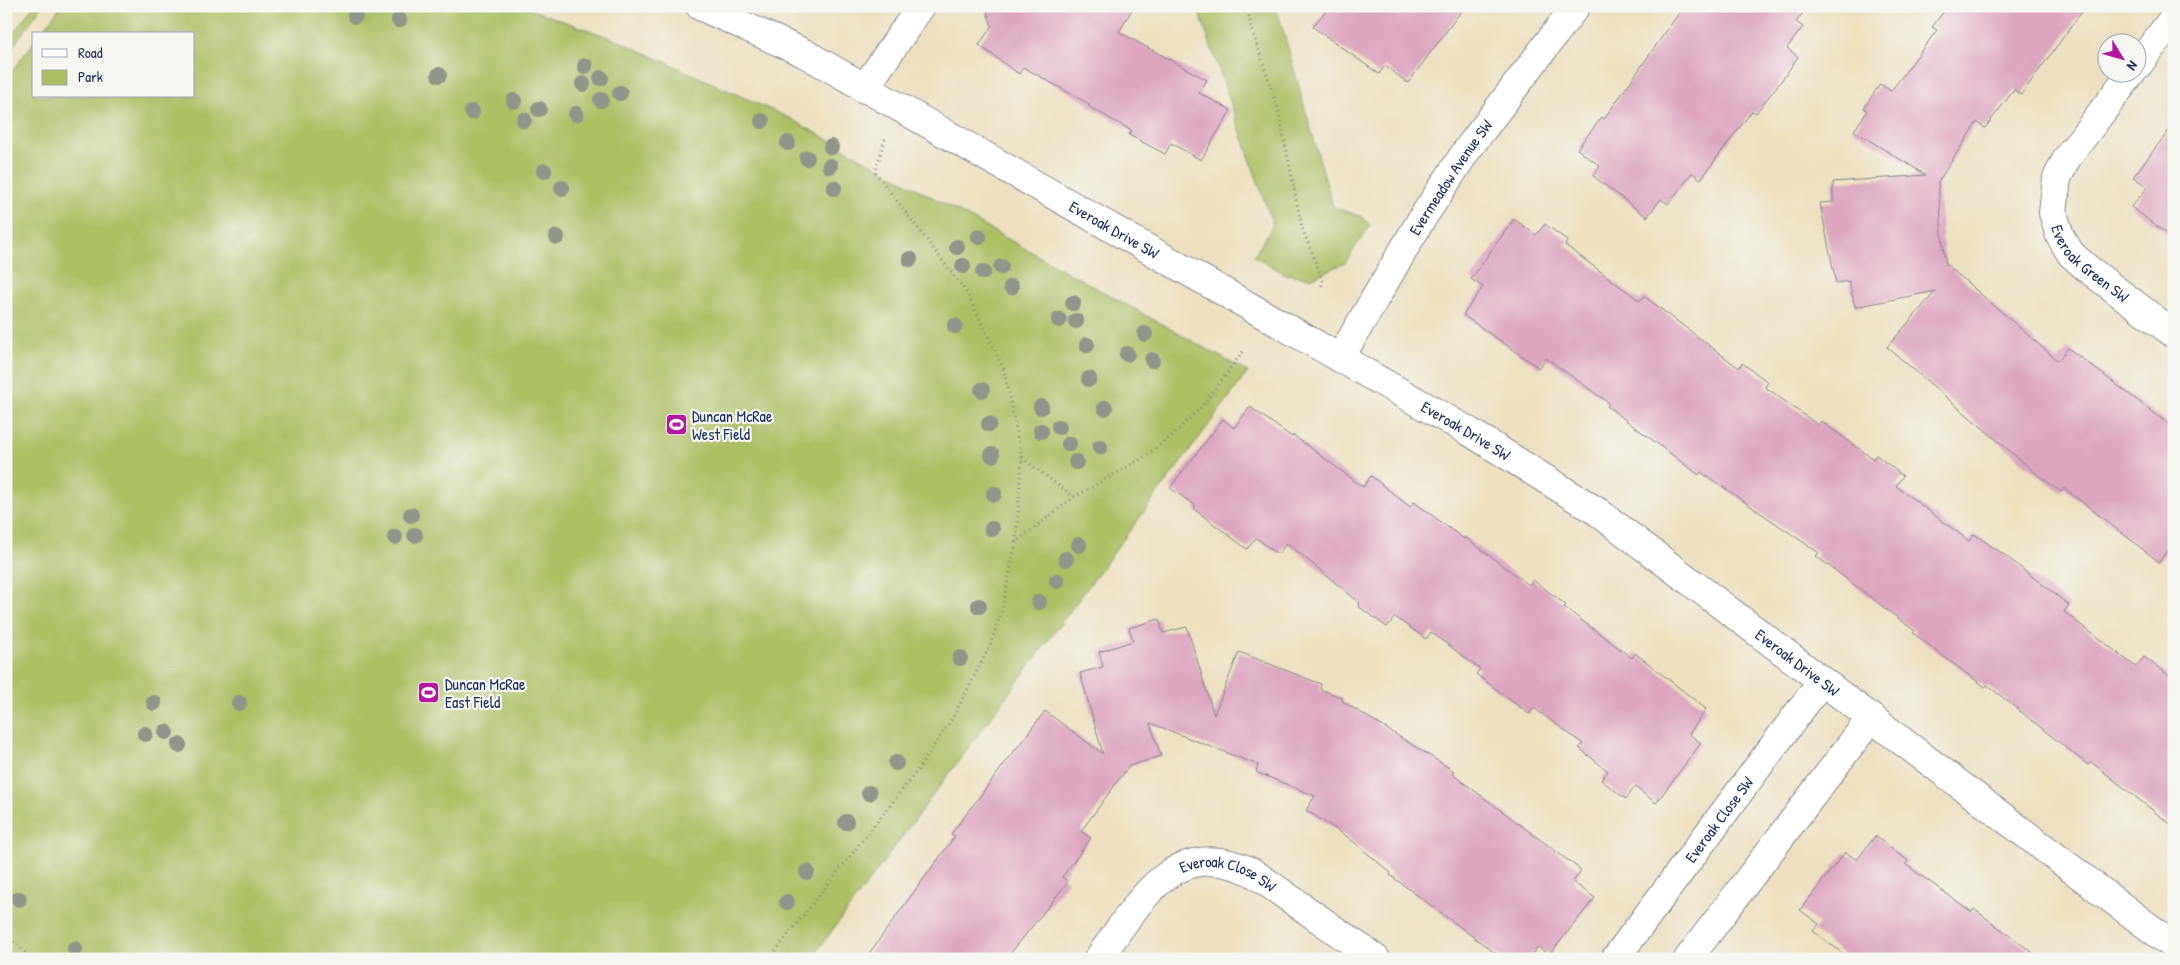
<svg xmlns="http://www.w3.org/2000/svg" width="2180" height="965" font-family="'Patrick Hand',sans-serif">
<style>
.green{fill:#acbf63;stroke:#647760}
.building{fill:#dca6bf}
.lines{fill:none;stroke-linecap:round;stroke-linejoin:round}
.minor-casing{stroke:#84888f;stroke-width:30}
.path{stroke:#84888f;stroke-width:3;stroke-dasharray:1 4;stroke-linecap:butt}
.minor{stroke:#fff;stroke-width:28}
.tree{fill:#91968b}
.labels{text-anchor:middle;stroke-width:4.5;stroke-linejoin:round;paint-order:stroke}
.street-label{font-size:16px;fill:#1b2f5e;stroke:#f6f6f2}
.poi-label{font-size:16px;fill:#1b2f5e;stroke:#f6f6f2;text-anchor:start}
</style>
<rect width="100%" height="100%" fill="#f6f6f2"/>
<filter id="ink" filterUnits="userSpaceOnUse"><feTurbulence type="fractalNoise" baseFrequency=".02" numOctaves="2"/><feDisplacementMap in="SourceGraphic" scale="10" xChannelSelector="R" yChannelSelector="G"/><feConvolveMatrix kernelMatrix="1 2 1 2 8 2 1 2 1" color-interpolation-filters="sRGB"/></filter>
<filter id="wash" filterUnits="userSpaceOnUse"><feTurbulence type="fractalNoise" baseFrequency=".0096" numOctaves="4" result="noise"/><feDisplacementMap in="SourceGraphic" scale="20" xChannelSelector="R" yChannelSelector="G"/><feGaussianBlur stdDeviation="1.12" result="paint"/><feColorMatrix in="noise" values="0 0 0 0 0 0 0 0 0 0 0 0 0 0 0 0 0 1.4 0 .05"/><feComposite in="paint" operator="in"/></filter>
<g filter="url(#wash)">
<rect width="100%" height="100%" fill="#ece0c0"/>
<path class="green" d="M33,6H42L6,56V44Z
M61,6H521L617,40L791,119L1248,372L811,959H6V79L34,42V96H194V34H40Z
M1197,6H1276L1333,207L1362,217L1370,225L1345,263L1311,278L1285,274L1254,256L1273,225Z"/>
<g id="blocks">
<path class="building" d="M985,6H1134L1119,32L1207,80L1199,93L1231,110L1201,160L1171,143L1165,154L1129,135L1132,131L1088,106L1089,104L1023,67L1019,74L979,45L992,26Z
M1329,6H1465L1408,83L1385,66L1379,74L1313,27Z
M1684,6H1808L1796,22L1803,27L1787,48L1798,57L1781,81L1756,113L1752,111L1701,179L1692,173L1668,204L1661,199L1647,217L1593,176L1600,166L1577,149L1602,117L1604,119Z
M1948,6H2086L2021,95L2014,90L1985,128L1977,122L1938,182L1943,247L1946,264L2058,361L2068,348L2174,428V543L2159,562L2064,488L2061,492L2038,475L1887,347L1936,291L1855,307L1849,281L1836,283L1820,203L1833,202V182L1926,175L1854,131L1867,111L1864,108L1880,84L1891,91L1937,30L1932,27Z
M2174,124V239L2131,207L2148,187L2133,177Z
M1514,219L1536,235L1545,224L1568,241L1565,245L1640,301L1644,296L1739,368L1742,363L1768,382L1765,387L1818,425L1821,421L1873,459L1876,455L1903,476L1896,486L1969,541L1974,534L2003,554L2069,605L2064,612L2136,667L2144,657L2174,679V827L2091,762L2088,765L1987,685L1985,687L1939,653L1913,633L1915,631L1816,556L1819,553L1701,472L1699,475L1607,406L1609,403L1546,358L1539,368L1463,315L1483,287L1471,279Z
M1250,407L1292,437L1293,435L1363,487L1371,476L1410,507L1414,502L1464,539L1465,537L1529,585L1533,580L1566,605L1564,607L1632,658L1635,653L1706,709L1689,734L1701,743L1656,803L1635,787L1626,799L1601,780L1608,771L1579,748L1583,744L1534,708L1529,714L1476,674L1480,669L1431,632L1426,639L1395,617L1387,627L1358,606L1360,603L1287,543L1278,554L1256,538L1247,549L1194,509L1196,506L1170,488L1223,419L1234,428Z
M1159,619L1163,633L1187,627L1214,715L1239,652L1321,684L1320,689L1343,698L1342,701L1454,771L1452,774L1581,870L1573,882L1595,898L1549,955L1538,947L1528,959H1503L1390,875L1391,873L1349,838L1306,810L1315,796L1256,772L1258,765L1150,723L1161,756L1129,766L1081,831L1091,838L1062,877L1068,882L1006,959H865L955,836L951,834L1045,711L1103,754L1080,673L1103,667L1099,652L1133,641L1129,628Z
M1875,836L1908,861L1905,864L1972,912L1974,909L2041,959H1850L1813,931L1819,924L1800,910L1845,852L1857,860Z"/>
</g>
</g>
<g filter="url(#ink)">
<use href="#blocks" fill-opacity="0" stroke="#84888f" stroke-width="1"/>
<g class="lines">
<defs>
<g id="minor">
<path id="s1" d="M700,6L804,53L1470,432L1598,512L2174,946"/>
<path d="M2138,65L2174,17"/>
<path id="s2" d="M2132,72L2067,158L2057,178L2053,213L2060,236L2071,254L2088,269L2174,334"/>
<path d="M864,89L921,6"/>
<path id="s3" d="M1340,358L1421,220L1467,150L1576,6"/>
<path id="s4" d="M1098,959C1139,904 1172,834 1252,872L1376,959"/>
<path id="s5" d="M1615,959L1822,681"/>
<path d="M1688,959L1871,718"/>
</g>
</defs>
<use href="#minor" class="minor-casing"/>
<path class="path" d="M1247,6L1251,26L1279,113L1302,228L1323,281L1321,288
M885,139L875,172L967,293L1004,370L1022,458L1016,542
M1022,458L1074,497
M6,935L32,959
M769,959L917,771L952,719L990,646L1001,613L1016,542L1074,497L1143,458L1176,432L1203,405L1245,349"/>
<use href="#minor" class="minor"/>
</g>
<g class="tree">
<circle cx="355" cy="16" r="8"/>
<circle cx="399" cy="20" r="8"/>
<circle cx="585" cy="66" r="8"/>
<circle cx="439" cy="75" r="8"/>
<circle cx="601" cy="78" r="8"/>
<circle cx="583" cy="84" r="8"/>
<circle cx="620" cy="93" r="8"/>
<circle cx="601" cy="100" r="8"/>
<circle cx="514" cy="101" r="8"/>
<circle cx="539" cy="109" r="8"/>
<circle cx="472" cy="112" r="8"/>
<circle cx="576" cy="114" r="8"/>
<circle cx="524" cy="120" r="8"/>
<circle cx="762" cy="121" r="8"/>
<circle cx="788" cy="143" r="8"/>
<circle cx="831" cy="147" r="8"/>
<circle cx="807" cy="158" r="8"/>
<circle cx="830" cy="166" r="8"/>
<circle cx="544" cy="171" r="8"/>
<circle cx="562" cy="188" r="8"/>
<circle cx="834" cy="188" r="8"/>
<circle cx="557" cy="237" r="8"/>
<circle cx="979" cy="237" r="8"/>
<circle cx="957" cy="247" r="8"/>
<circle cx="910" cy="259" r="8"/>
<circle cx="963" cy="266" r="8"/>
<circle cx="1001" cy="267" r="8"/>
<circle cx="983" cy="272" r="8"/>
<circle cx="1011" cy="287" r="8"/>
<circle cx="1073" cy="303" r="8"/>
<circle cx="1059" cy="320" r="8"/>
<circle cx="1076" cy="321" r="8"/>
<circle cx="955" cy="326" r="8"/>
<circle cx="1145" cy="334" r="8"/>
<circle cx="1087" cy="345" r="8"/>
<circle cx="1127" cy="354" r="8"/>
<circle cx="1152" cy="360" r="8"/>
<circle cx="1089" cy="379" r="8"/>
<circle cx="982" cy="390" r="8"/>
<circle cx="1041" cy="407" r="8"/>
<circle cx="1105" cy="408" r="8"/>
<circle cx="989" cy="424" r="8"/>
<circle cx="1059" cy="427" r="8"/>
<circle cx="1041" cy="431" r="8"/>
<circle cx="1069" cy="444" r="8"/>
<circle cx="1100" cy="447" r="8"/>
<circle cx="992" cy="455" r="8"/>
<circle cx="1076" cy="462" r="8"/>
<circle cx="994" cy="494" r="8"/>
<circle cx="411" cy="515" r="8"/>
<circle cx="992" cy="529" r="8"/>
<circle cx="415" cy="535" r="8"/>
<circle cx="395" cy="537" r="8"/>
<circle cx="1079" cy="545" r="8"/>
<circle cx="1066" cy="559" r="8"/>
<circle cx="1057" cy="581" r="8"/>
<circle cx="1039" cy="602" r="8"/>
<circle cx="979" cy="606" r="8"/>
<circle cx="960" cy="658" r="8"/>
<circle cx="154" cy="703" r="8"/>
<circle cx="239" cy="703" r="8"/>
<circle cx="166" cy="732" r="8"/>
<circle cx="145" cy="734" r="8"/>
<circle cx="179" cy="745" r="8"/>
<circle cx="896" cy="763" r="8"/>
<circle cx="869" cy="793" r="8"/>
<circle cx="846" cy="822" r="8"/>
<circle cx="807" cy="872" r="8"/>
<circle cx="19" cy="899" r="8"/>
<circle cx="787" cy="902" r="8"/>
<circle cx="75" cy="949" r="8"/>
</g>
</g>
<defs>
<symbol id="stadium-square" viewBox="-11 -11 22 22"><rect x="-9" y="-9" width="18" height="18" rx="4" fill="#b5179e" stroke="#f6f6f2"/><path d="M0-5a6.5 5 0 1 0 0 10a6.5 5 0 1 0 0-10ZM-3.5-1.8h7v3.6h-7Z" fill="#fff"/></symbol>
</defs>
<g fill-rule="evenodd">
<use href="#stadium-square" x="664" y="412" width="25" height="25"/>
<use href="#stadium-square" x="416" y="680" width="25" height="25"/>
</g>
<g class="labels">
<g class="street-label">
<text dy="6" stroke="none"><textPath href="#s3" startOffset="212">Evermeadow Avenue SW</textPath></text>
<text dy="6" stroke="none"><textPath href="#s1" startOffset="471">Everoak Drive SW</textPath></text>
<text dy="6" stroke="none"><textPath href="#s2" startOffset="230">Everoak Green SW</textPath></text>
<text dy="6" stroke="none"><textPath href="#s1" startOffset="876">Everoak Drive SW</textPath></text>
<text dy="6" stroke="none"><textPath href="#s1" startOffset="1281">Everoak Drive SW</textPath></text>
<text dy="6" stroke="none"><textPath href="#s5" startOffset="174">Everoak Close SW</textPath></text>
<text dy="6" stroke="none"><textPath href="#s4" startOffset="175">Everoak Close SW</textPath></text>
</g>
<g class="poi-label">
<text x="692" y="422">Duncan McRae<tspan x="692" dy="18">West Field</tspan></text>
<text x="445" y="690">Duncan McRae<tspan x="445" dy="18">East Field</tspan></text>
</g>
</g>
<rect width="2180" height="965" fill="none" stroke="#f6f6f2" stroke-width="25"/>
<rect x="32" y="32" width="162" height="65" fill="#f6f6f2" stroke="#9ea6b7"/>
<rect x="42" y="49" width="25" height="8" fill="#ffffff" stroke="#9ea6b7"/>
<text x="78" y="58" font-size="15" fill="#1b2f5e">Road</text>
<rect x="42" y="70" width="25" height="15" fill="#acbf63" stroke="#9ea6b7"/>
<text x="78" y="82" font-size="15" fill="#1b2f5e">Park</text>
<g transform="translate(2122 58) rotate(127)"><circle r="24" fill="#f6f6f2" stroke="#9ea6b7"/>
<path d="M0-4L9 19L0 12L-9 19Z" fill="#b5179e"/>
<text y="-8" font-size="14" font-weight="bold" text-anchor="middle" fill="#1b2f5e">N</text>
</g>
</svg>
